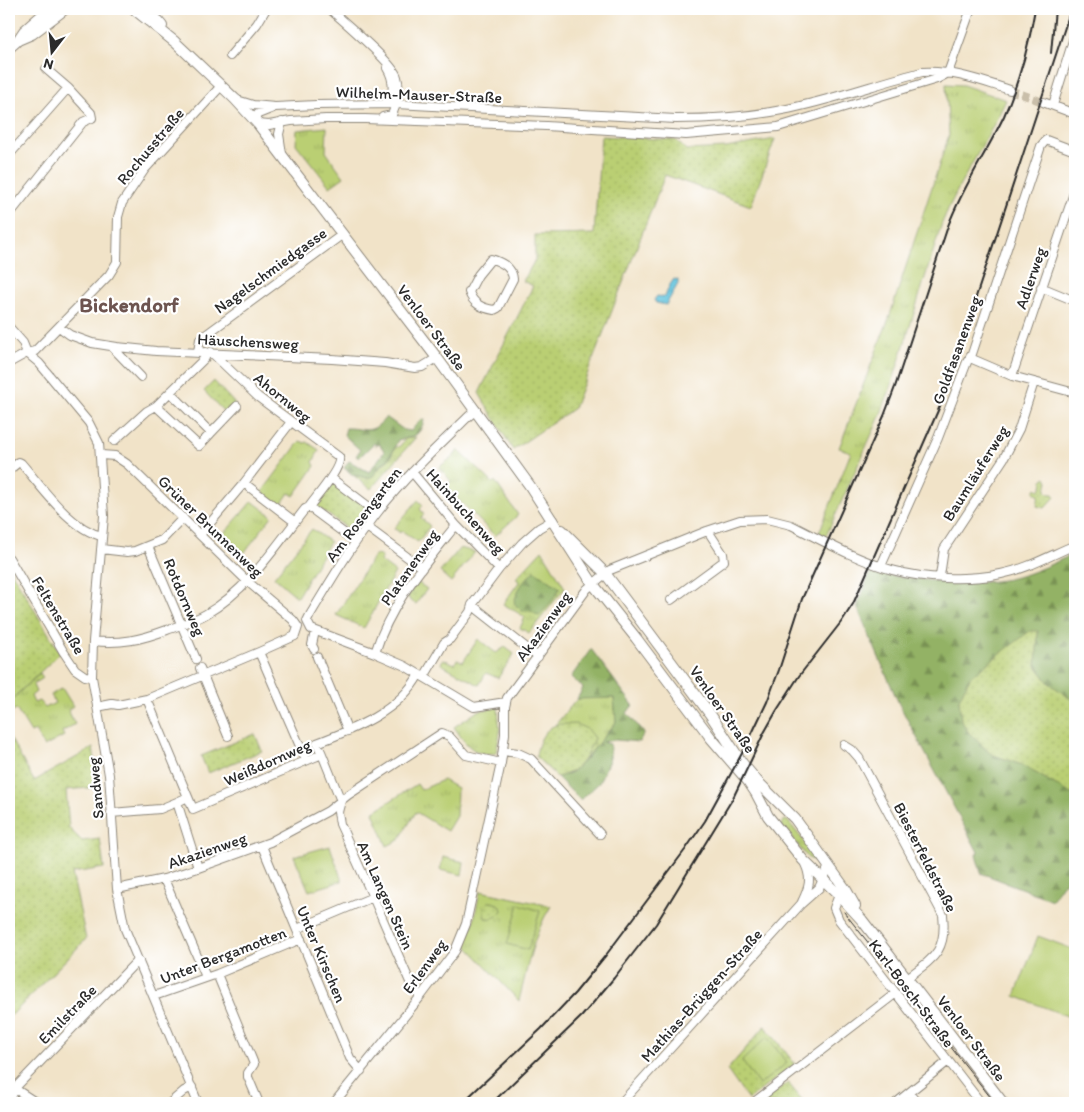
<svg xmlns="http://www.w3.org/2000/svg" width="1084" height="1112" font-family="Itim,sans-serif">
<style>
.grass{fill:url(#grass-tufts);stroke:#727d4f}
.forest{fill:url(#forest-firs);stroke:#5f6e48}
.park{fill:url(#park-dots);stroke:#727d4f}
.pitch{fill:#bacf73;stroke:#727d4f}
.water{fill:url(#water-ripples);stroke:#447683}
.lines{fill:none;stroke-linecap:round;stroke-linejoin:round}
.minor-tunnel{stroke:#c9bea9;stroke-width:8;stroke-dasharray:8 4;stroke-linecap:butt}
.minor-casing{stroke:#8e877a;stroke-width:10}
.major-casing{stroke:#8e877a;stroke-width:12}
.minor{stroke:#fff;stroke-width:8}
.major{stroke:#fff;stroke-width:10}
.tram{stroke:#2b2b2b;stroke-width:1}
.rail{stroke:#2b2b2b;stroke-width:2}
.labels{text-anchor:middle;stroke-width:4.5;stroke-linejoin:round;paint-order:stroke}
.street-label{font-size:16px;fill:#2b2b2b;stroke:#fff}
.district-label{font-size:21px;font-weight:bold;fill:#6d5450;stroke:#fff}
</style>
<defs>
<pattern id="grass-tufts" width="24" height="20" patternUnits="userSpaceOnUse" patternTransform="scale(1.25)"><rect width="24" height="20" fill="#bacf73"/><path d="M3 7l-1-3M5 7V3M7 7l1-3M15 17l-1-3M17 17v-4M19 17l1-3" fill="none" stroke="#a0b264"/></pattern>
<pattern id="forest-firs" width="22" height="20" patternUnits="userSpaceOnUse" patternTransform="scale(1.25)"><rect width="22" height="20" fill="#93b265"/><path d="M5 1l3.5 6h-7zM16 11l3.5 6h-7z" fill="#789153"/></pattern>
<pattern id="park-dots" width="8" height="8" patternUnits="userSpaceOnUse" patternTransform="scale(1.25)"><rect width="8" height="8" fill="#bacf73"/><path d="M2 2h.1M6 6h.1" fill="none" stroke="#a0b264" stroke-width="1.8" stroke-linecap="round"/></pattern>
<pattern id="water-ripples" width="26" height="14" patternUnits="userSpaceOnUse" patternTransform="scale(1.25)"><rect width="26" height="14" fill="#5dc1db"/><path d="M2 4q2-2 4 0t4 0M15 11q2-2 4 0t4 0" fill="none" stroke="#4d9db2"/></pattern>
</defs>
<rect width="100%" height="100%" fill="#fff"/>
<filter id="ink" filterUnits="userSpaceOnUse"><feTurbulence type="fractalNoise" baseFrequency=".02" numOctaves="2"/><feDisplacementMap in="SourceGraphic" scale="10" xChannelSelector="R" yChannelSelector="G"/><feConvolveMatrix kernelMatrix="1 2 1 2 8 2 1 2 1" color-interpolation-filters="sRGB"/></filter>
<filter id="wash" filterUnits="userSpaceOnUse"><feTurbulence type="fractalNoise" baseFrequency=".0096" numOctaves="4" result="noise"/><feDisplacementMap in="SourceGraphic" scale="20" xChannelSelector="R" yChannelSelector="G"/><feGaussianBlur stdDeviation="1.12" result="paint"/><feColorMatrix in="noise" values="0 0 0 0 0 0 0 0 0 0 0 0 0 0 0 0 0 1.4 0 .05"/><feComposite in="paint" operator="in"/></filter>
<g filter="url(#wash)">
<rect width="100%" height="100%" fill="#f1e3c8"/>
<path class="grass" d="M946,84L963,85L1006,100C987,142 959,181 942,223L892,384L880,416L826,536L819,533L851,452L839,448L889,318L949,135Z
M327,127L326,152L344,177L330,187L296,144L297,130Z
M416,437L371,489L353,475L368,478L390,458L395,448L400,446L405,439Z
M300,441L305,443L307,442L319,450L313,462L315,466L294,496L289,493L280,506L262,492Z
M458,450L493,483L495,481L518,515L495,536L446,487L451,481L439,467L453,457Z
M418,500L423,505L420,509L424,514L421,518L430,526L418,542L402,531L400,533L394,528Z
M252,501L272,516L244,553L223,535Z
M312,529L330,542L297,597L274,577Z
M460,548L475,552L451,582L440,572Z
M542,550L565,588L529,633L520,628L525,617L503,604L519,582L516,578Z
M375,554L382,557L380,561L395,572L364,628L336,615Z
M417,582L427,589L416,604L409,600L410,599L407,597Z
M478,639L496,653L505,647L514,654L498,678L486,673L479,685L441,664L443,659L455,664L457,659L463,662Z
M40,673L43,678L33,685L36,692L31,696L34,703L39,701L45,708L55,703L51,695L62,688L73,706L68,710L75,724L62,732L64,736L44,747L35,731L31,733L16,709L9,713V702Z
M593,697L614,698L616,722L584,761L594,738C582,723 574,724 555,725L577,699Z
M498,707L500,733L496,753C473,757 465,743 454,727L478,711Z
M443,780L457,788L456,816L447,831L416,812L399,840L387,846L373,812L417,784L421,790Z
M787,820L817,857L814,860L808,858L781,825L783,821Z
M330,846L342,881L309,891L294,856Z
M480,891L551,906C533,934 527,969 519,1001L465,944L473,924Z"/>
<path class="forest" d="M386,417L404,430L411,431L421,419L424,420C420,437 413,437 398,440L390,458L383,463L373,476L368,478L353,475L344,468L349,461L369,472L384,452L383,449L379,444L376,446L374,443L359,458L356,456L360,450L344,435L346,428C366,428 371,436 386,417Z
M1075,553V597L1071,600L1075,605V702L1049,683L1036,666L1038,631L959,699L961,720L969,733L991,754L1022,765L1075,796V870H1073L1052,900L981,873L976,855L978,852L899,704L857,607L870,573C911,578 955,586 996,581C1024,578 1050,565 1075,553Z
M535,571L560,588L552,601L539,616L531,611H522L514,603C518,589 523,580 535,571Z
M591,649L633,705L627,713L644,733L639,742L615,740L602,742L610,744V758L599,783L580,800L557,777L569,774L584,761L616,722L614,698L577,699L583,688L571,677Z"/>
<path class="park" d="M601,136L676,140L686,150L726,148L775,139L751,206L665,175L574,408L513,450L479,393L533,286L523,281L535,260V235L594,234Z
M214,381L235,404L225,413L204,391Z
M1046,477L1048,481L1046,491L1049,494H1053L1055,497L1045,508L1037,506L1039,495L1034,492L1036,488L1039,490L1042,488L1043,479Z
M332,482L371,511L354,533L315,505Z
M9,567L60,653L9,702Z
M1030,631H1038L1036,666L1049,683L1075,702V796L1022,765L991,754L969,733L961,720L959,699L971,676Z
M576,724L587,729L594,738C585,759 581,771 557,777L536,757C537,745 543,729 556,725C561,723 570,725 576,724Z
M255,734L262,751L208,773L201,756Z
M9,736L34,781L93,748L99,787L66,790L69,828L82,841L100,839L104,868L72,873L86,939L9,1018Z
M488,902H492L500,905L502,910C499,916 492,920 485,918C483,913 484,906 488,902Z
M765,1026L795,1064L748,1100L727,1070Z
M788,1083L805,1103H758Z"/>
<path class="pitch" d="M443,857L464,862L462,875L440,870Z
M519,904L540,911L528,950L507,944Z
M1038,936L1075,950V1019L1015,996Z
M767,1037L787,1063L759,1085L742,1061Z"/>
<path class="water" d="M674,279L678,280V284L666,305L656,303L654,300L657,296L665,297L669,286Z"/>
</g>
<g filter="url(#ink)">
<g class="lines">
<path class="minor-tunnel" d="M1010,90L1043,102"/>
<defs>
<path id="minor" d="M330,9C344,22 393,63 397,77C401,90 397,103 392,115L383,117
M230,56L257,24L266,9
M948,73L971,9
M237,100L253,105L275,107L316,105L396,104L676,119C712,119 747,117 782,110C830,101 875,84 922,72C953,70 981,81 1010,90
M1043,102L1075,114
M384,104C396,97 394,79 387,68
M1053,105L1075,34
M254,120L258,114L273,108
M282,122L279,134L282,154
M258,124L269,125L291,121L326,119H365L546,126L686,135L778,127L937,79L948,73
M9,155L68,88
M9,215L83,122L92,118L91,113L68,88L46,69
M491,259C502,262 512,267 513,279L498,308L494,310C482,308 473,304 469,292L478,275Z
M1041,287L1075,301
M9,327L23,343L27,353L39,363L89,423L99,443L104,516L93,641L92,677L109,775L117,889L125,929L198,1103
M59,327L70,335L92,343L117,347L156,351L332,359L385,363L415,368L422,367L437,358
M112,347L141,377
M198,352L200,339L343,234
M970,358L1012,376L1075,393
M9,363L27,353L35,351L109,275L117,262L118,217L122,203L145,169L221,86
M1012,376L1075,190
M156,406L199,446L211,433L170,392
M476,410L469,416C437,447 404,478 377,513C352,545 331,580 310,615L307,621L311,629L375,653L405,666L474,707L506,702
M211,433L237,406
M114,441L147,411L156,406L205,358V352
M9,470L19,462L21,463C42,487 70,529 102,536
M412,472L456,525L499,569
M331,478L377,513
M244,483L295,522
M309,507L356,542
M367,527L422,568
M200,535L244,483L291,422
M148,546L196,659
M101,549L127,552L135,551L162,540L183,518
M9,558L63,651L75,669L85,676L92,677
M881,566L938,438L967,362L972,354L1041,146L1046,140L1075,151
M940,576L944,549L1004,458L1019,429L1034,382
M671,600L724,561L723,554L708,531
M472,605L538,657
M93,641C121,644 140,640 167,630C180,625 194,621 206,614C248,590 276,546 305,509L309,507C316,497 342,468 339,457L258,397L211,352
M314,649L312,645L315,631
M259,652L306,760
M375,653C390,604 425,564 456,525
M317,657L348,731
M200,668L228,736
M424,677L444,643L450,639L470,612L472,605L499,569L522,543L539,528L553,520
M147,699L188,797L177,802L198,868
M97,707L112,704L118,705L147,699L259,652L295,636L298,627L293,620L247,581L127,464L115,456L101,455
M844,745L852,750L859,758L943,915C947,951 934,958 907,978
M503,751L518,753L531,759L600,834
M322,754L341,801L338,812L340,824L373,897L413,989L421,996
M188,797L193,809L322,754L317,743C354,729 400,711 419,674
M111,813L160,809L177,802
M262,846L350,1058L361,1071
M164,879L206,977
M117,889L164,879L198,868L270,842L328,811L348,795L442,733L449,736L466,755L501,763
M839,895L834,908L839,920L981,1103
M802,902C809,888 812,879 805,864
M297,929L373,897
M217,974L254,1064L248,1073V1077L259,1103
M154,996L217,974L301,939
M9,1085L37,1103
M909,1093L917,1103
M9,1101L16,1087L135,963L139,961
M170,1103L184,1091L192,1087
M334,1103L421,996L455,951L466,924L501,763L505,734V707L507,698L587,589L610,570L707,531L740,520L767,519L791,525C823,541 857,560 892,570C924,579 968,581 1001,574C1027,569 1051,555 1075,545
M621,1103L801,904L819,888L829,866
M753,1103L896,993
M896,1103L947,1062"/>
<path id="major" d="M134,9L175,42L235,99L258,124L437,358L530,486L593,584L636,638L711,738L748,781L756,793L768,816L803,860L839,895L862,920L1003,1103
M148,9L162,26
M18,40L32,34L65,9
M9,48L18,40L24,31L49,9
M562,530L605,573L710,714L742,763L757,781L795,819L846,890L855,906"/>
</defs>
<use href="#minor" class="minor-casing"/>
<use href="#major" class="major-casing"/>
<use href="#minor" class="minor"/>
<use href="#major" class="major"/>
<path class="tram" d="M844,912L995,1103"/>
<path class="rail" d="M1051,53L1055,9
M462,1103L541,1029L575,993L606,955L685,850L705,821L746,746L767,702L779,670L802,599L884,416L895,387L948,226C963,186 986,154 1004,116C1019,82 1029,45 1035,9
M492,1103L582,1016L614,978L656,924L733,798L764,733L777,710L799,676L842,621L853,604L940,406L1071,9"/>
</g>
</g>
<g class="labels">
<g class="street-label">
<text transform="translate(419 94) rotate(2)" y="6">Wilhelm-Mauser-Straße</text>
<text transform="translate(150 146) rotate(-50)" y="6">Rochusstraße</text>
<text transform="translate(270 270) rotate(-36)" y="6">Nagelschmiedgasse</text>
<text transform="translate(1030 278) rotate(-71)" y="6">Adlerweg</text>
<text transform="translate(432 327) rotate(53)" y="6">Venloer Straße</text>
<text transform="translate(248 341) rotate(3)" y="6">Häuschensweg</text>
<text transform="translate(956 350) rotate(-70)" y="6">Goldfasanenweg</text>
<text transform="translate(283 397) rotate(39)" y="6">Ahornweg</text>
<text transform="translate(975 473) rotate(-58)" y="6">Baumläuferweg</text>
<text transform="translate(466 511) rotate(48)" y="6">Hainbuchenweg</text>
<text transform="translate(363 514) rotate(-53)" y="6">Am Rosengarten</text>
<text transform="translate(211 526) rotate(44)" y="6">Grüner Brunnenweg</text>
<text transform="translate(409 567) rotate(-55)" y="6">Platanenweg</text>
<text transform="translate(185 597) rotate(67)" y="6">Rotdornweg</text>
<text transform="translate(59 615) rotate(59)" y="6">Feltenstraße</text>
<text transform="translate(543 626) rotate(-54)" y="6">Akazienweg</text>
<text transform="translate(723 709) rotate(55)" y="6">Venloer Straße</text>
<text transform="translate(267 762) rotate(-24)" y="6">Weißdornweg</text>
<text transform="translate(95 788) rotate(-95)" y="6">Sandweg</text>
<text transform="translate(207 850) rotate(-19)" y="6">Akazienweg</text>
<text transform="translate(926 857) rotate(63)" y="6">Biesterfeldstraße</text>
<text transform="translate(386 895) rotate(66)" y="6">Am Langen Stein</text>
<text transform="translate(322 954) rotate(67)" y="6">Unter Kirschen</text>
<text transform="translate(223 955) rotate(-21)" y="6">Unter Bergamotten</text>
<text transform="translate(424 966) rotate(-54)" y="6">Erlenweg</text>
<text transform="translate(912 993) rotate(53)" y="6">Karl-Bosch-Straße</text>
<text transform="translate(701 995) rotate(-48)" y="6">Mathias-Brüggen-Straße</text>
<text transform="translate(67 1014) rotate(-46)" y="6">Emilstraße</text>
<text transform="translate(972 1038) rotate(53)" y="6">Venloer Straße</text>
</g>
<g class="district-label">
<text x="129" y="312">Bickendorf</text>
</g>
</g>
<rect width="1084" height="1112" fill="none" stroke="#fff" stroke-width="30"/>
<g transform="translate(52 52) rotate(196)" stroke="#ffffff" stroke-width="4" paint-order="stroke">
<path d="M0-4L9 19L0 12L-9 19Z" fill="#2b2b2b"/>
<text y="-8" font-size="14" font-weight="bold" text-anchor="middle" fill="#2b2b2b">N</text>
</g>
</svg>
